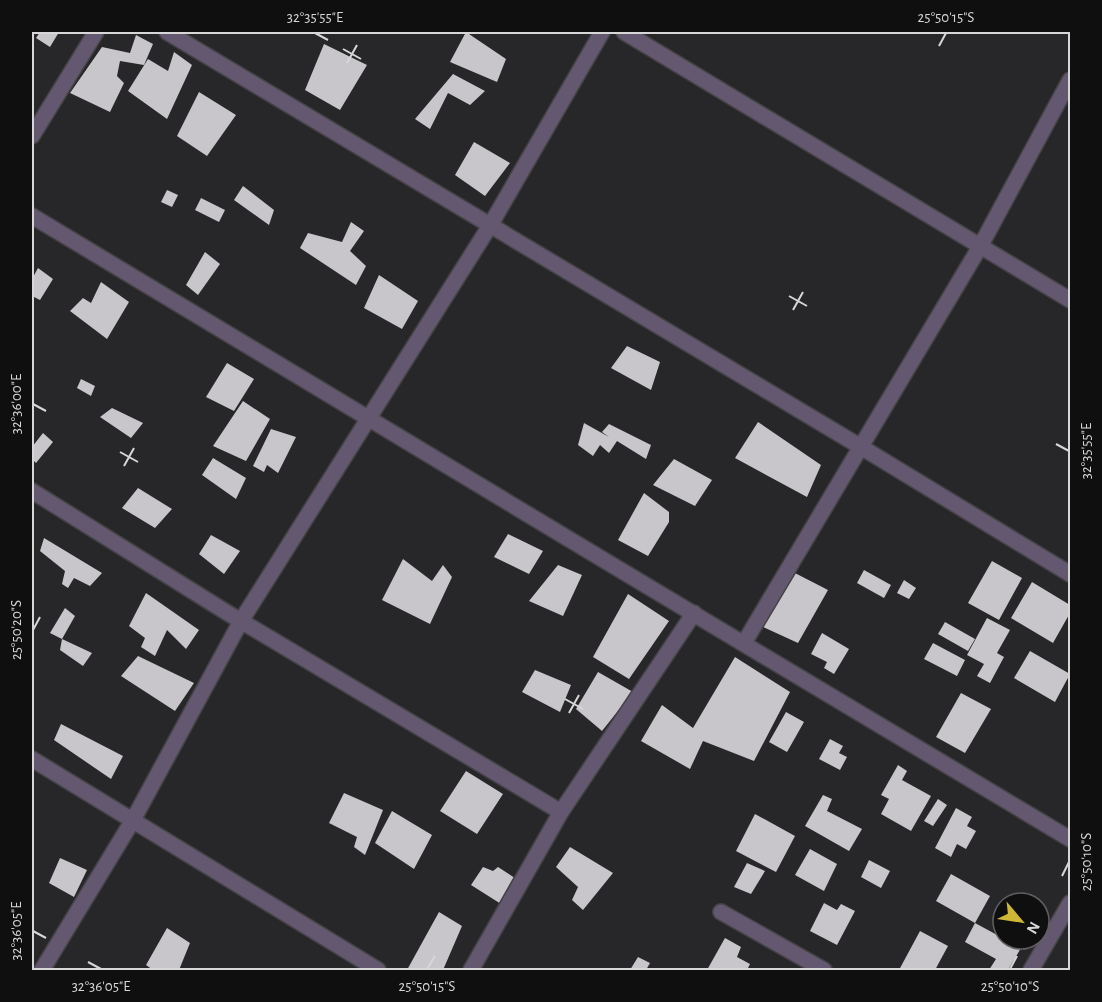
<svg xmlns="http://www.w3.org/2000/svg" width="1102" height="1002" font-family="'Alegreya Sans',sans-serif">
<style>
.building{fill:#c8c6ca}
.lines{fill:none;stroke-linecap:round;stroke-linejoin:round}
.minor-casing{stroke:#434244;stroke-width:18}
.minor{stroke:#645770;stroke-width:15}
.ticks{fill:none;stroke:#d8d7d8;stroke-width:2}
.neatline{fill:none;stroke:#d8d7d8;stroke-width:2}
.ticks-label{font-size:15px;text-anchor:middle;fill:#d8d7d8}
</style>
<rect width="100%" height="100%" fill="#272628"/>
<path class="building" d="M40,32H59L50,47L36,38Z
M466,32L506,59L497,82L450,62Z
M136,35L153,44L144,65L120,61L117,76L124,83L110,112L70,93L102,47L130,53Z
M324,44L367,65L340,110L305,90Z
M174,52L192,65L167,119L128,91L148,59L168,71Z
M453,74L485,91L470,105L448,93L430,129L415,119Z
M199,92L236,115L207,156L177,136Z
M474,142L510,163L485,196L455,175Z
M243,186L274,210L269,225L234,200Z
M167,190L178,195L172,207L161,202Z
M201,198L225,210L219,222L195,210Z
M351,222L364,231L350,251L366,266L356,285L300,248L308,233L342,242Z
M205,252L220,264L198,295L186,285Z
M38,268L53,279L40,300L32,296V279Z
M379,275L418,301L402,329L364,308Z
M101,282L129,302L107,339L70,311L83,298L91,303Z
M627,346L660,362L651,390L611,368Z
M227,363L254,379L234,411L206,397Z
M81,379L95,386L91,396L77,388Z
M243,401L270,419L246,461L213,446Z
M112,408L143,423L131,438L100,417Z
M758,422L821,465L807,497L735,458Z
M584,423L609,437L602,432L609,424L651,445L646,459L617,441L609,453L600,445L593,456L578,445Z
M271,429L296,437L278,473L267,465L264,472L253,466Z
M43,433L53,442L36,463L32,459V447Z
M213,458L246,478L236,499L202,475Z
M674,459L712,480L695,506L653,485Z
M138,488L172,509L155,528L122,508Z
M644,493L669,512V522L648,556L618,540Z
M508,534L543,551L529,574L494,557Z
M211,535L240,551L224,574L199,554Z
M44,538L102,573L90,586L74,578L68,588L62,584L65,571L40,551Z
M403,559L432,581L443,565L452,577L430,624L382,600Z
M992,561L1022,578L999,620L968,603Z
M558,565L582,575L563,616L529,601Z
M864,570L891,585L884,598L857,583Z
M791,571L828,590L798,643L759,625Z
M904,580L916,588L909,599L897,593Z
M1032,582L1070,605V613L1053,643L1011,618Z
M146,593L199,630L186,649L167,630L155,656L141,647L145,638L129,626Z
M628,594L669,621L629,679L593,657Z
M65,608L75,616L62,639L50,633Z
M987,618L1010,630L997,653L1004,657L990,683L977,676L984,664L967,655Z
M945,622L975,639L968,651L938,634Z
M822,633L849,649L834,674L824,668L827,662L811,654Z
M62,639L92,653L83,666L60,650Z
M933,643L965,660L957,676L924,659Z
M1030,651L1070,674L1055,702L1014,678Z
M138,656L194,683L175,711L121,676Z
M735,657L790,692L754,761L703,741L690,769L641,741L662,705L693,728Z
M535,670L571,685L560,712L522,692Z
M598,672L633,692L602,731L576,709Z
M961,693L991,709L965,753L936,737Z
M786,712L804,722L787,752L769,742Z
M61,724L123,756L111,779L54,740Z
M830,739L843,746L839,753L847,757L840,770L819,759Z
M898,765L907,771L902,780L931,796L911,831L881,814L889,799L881,795Z
M466,771L503,794L477,834L440,811Z
M344,793L383,810L365,855L354,847L357,837L329,823Z
M823,795L832,799L827,811L862,829L849,851L805,826Z
M938,799L947,805L933,826L924,821Z
M956,808L972,817L967,826L976,831L966,849L957,844L951,857L935,848Z
M392,811L432,835L414,869L375,843Z
M755,814L795,836L776,872L736,851Z
M570,847L613,873L583,910L572,900L578,887L556,867Z
M810,849L837,864L824,891L795,875Z
M60,858L87,870L74,897L49,883Z
M869,860L890,871L881,888L861,877Z
M747,863L765,871L751,894L734,887Z
M483,867L493,871L498,867L521,882L501,904L471,885Z
M951,874L990,896L975,923L936,901Z
M824,903L837,910L841,904L855,911L837,945L810,931Z
M1003,903V928L993,922Z
M439,912L462,926L443,970H407Z
M975,923L1021,948L1008,970H989L996,959L965,942Z
M167,928L190,943L179,970H153L146,965Z
M920,931L948,946L935,970H899Z
M725,938L741,947L737,957L750,964L747,970H707Z
M638,957L650,963L646,970H630Z"/>
<g class="lines">
<defs>
<path id="minor" d="M167,32L861,447L1070,574
M624,32L1070,300
M32,136L96,32
M32,216C377,426 724,631 1070,839
M32,491L226,612L561,812
M744,643L981,245L1070,80
M32,759L378,970
M721,912L824,970
M42,970L133,820L241,621L491,224L602,32
M471,970L561,812L694,613
M1031,970L1070,903"/>
</defs>
<use href="#minor" class="minor-casing"/>
<use href="#minor" class="minor"/>
</g>
<path class="ticks" d="M315,33L328,40M939,46L946,33M343,49L361,59M347,63L357,45M789,296L807,306M793,310L803,292M33,404L46,411M1056,444L1069,451M120,452L138,462M124,466L134,448M33,630L40,617M565,699L583,709M569,713L579,695M1062,876L1069,862M33,931L46,938M88,962L101,969M427,969L435,956M1010,969L1017,956"/>
<rect width="1102" height="1002" fill="none" stroke="#100f10" stroke-width="66"/>
<g transform="translate(1021 921) rotate(119)"><circle r="28" fill="#100f10" stroke="#605f60" stroke-width="1.5"/>
<path d="M0-4.5L10 22L0 15L-10 22Z" fill="#d0b837"/>
<text y="-9" font-size="16" font-weight="bold" text-anchor="middle" fill="#d8d7d8">N</text>
</g>
<rect x="33" y="33" width="1036" height="936" class="neatline"/>
<g class="ticks-label">
<text x="315" y="22">32°35'55"E</text>
<text x="946" y="22">25°50'15"S</text>
<text transform="translate(16 404) rotate(-90)" y="5">32°36'00"E</text>
<text transform="translate(1086 451) rotate(-90)" y="5">32°35'55"E</text>
<text transform="translate(16 630) rotate(-90)" y="5">25°50'20"S</text>
<text transform="translate(1086 862) rotate(-90)" y="5">25°50'10"S</text>
<text transform="translate(16 931) rotate(-90)" y="5">32°36'05"E</text>
<text x="101" y="991">32°36'05"E</text>
<text x="427" y="991">25°50'15"S</text>
<text x="1010" y="991">25°50'10"S</text>
</g>
</svg>
